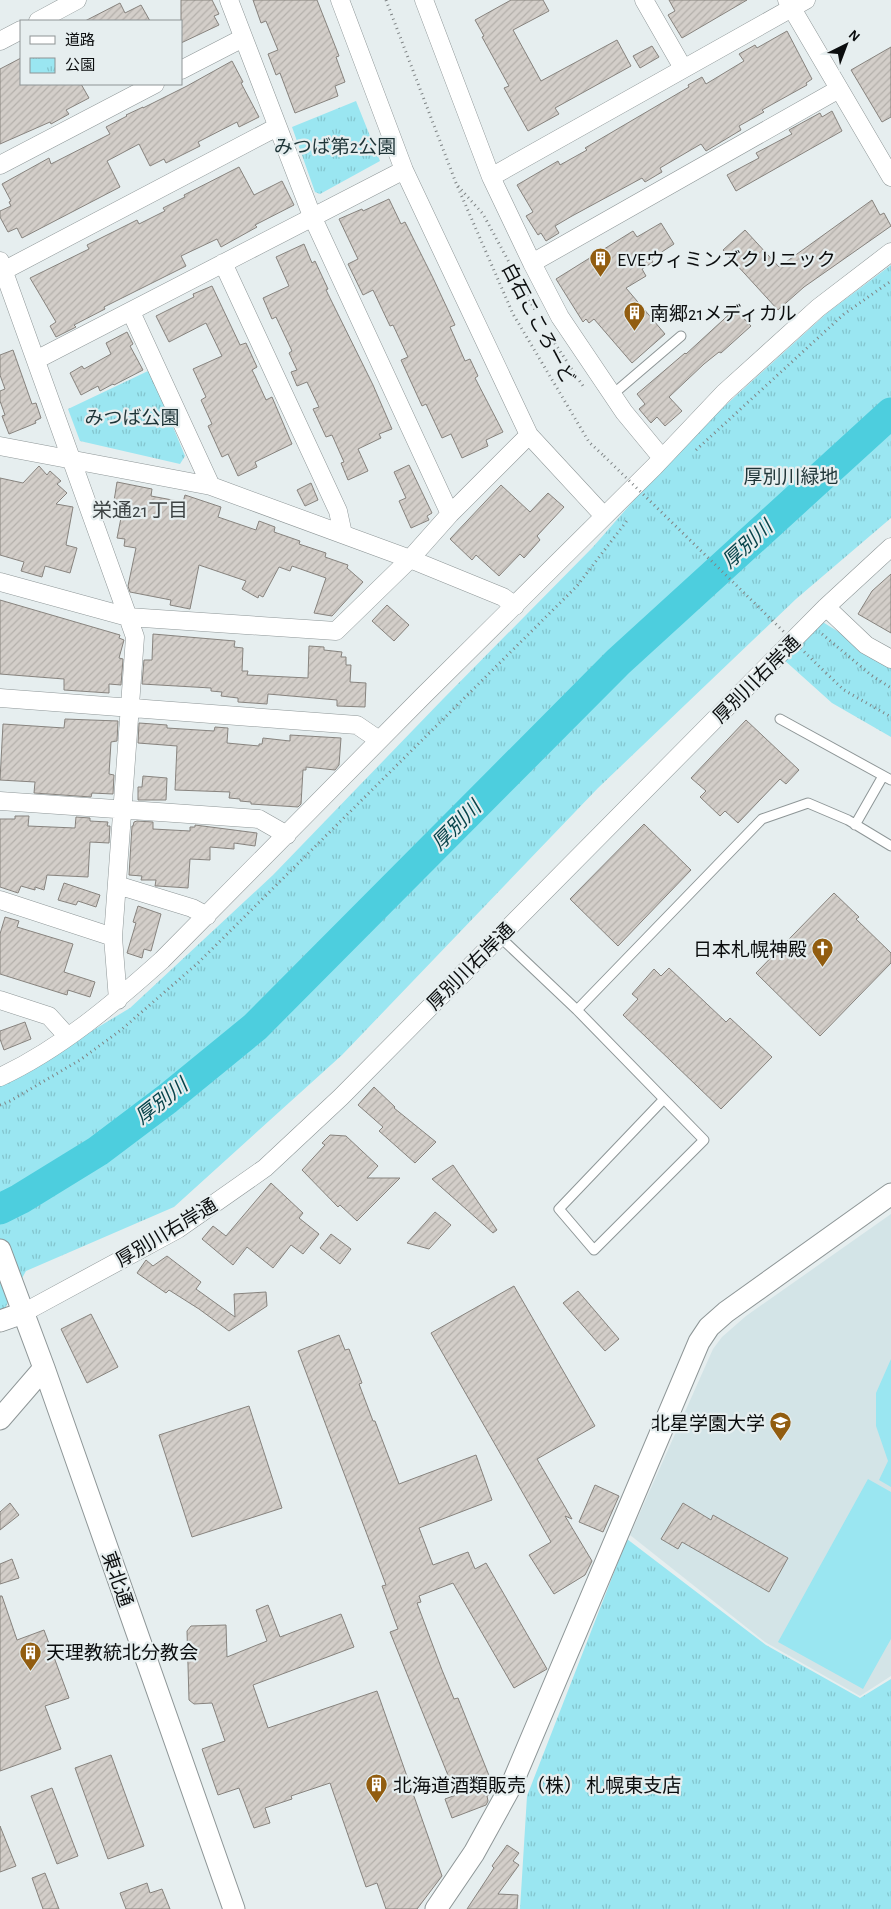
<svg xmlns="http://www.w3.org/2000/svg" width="891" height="1909" font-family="'Alegreya Sans','Noto Sans JP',sans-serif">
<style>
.built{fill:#d3e4e7}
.park{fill:url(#park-tufts)}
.pitch{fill:#9ae6f1}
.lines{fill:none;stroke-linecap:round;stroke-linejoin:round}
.river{stroke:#4dcede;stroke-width:31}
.building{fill:url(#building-hatch);stroke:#87837e}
.service-casing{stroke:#8e9697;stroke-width:11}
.minor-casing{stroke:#8e9697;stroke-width:19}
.tertiary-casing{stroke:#8e9697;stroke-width:23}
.path{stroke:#7f8485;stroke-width:3;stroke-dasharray:1 4;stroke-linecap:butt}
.service{stroke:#fff;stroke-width:9}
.minor{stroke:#fff;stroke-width:18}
.tertiary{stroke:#fff;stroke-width:21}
.path-bridge{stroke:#7f8485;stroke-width:3;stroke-dasharray:1 4;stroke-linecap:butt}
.labels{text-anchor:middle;stroke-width:4.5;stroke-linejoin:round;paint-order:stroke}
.park-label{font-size:19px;fill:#1e3437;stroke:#e6eeef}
.poi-label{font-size:19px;fill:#0b0d0e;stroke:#e6eeef;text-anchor:start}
.street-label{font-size:19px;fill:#0b0d0e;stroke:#e6eeef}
.neighbourhood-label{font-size:20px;fill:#3e4445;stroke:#e6eeef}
.water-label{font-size:20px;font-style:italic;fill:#07434a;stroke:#e6eeef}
</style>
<defs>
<pattern id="park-tufts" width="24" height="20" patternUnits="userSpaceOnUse" patternTransform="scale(1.25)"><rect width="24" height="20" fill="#9ae6f1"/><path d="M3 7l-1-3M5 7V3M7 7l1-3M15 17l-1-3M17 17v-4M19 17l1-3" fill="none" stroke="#83c4cd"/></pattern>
<pattern id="building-hatch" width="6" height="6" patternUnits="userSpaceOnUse" patternTransform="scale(1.25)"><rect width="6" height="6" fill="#d3cec9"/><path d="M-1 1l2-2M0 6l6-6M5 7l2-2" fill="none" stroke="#b4b0ab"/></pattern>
</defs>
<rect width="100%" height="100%" fill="#e6eeef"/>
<path class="built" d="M891,1214V1676L860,1696L765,1642L630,1535L713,1349L722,1337L746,1316Z"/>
<path class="park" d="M356,101L380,161L320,194L315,192L292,127Z
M891,265V518L796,599L598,788L342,1055L174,1207L26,1271L5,1308L0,1309V1086L130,1008L273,875L443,699L593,547L683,444L827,313Z
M148,371L151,373L185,456L180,464L80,441L68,409Z
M821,621L891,664V737L832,703L783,659Z
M627,1539L766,1645L860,1698L891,1679V1909H520L527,1796Z"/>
<path class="pitch" d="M891,1359V1487L879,1480L888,1461L876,1426V1393Z
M868,1479L891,1492V1639L863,1689L778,1642Z"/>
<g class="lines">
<path class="river" d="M0,1209L20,1199L98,1151L167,1099L255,1027L618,662L891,413"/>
</g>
<path class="building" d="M181,0H212L219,14L214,16L219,25L181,43Z
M253,0H317L339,56L336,57L345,82L335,86L338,96L295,113L280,73L276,75L268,54L278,50L266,21L261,23Z
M511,0H543L549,11L513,30L541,81L617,40L631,66L555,108L559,114L528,131L504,88L509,86L482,37L484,36L475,20Z
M669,0H747L682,38L668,15L675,11Z
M120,3L125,13L141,5L150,21H85Z
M787,31L812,79L806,83L807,85L762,110L764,112L739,126L741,130L706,151L701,144L660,168L662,172L645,182L642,178L572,216L555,226L559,233L546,241L541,233L538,235L526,216L533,212L517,185L558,161L560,165L587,150L585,148L689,87L688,85L702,77L706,84L744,61L739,54L755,45L757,48Z
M652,46L659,57L640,68L633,56Z
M891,47V117L882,122L851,70Z
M21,58V84H81L89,98L66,110L69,114L51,124L50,122L0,144V69Z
M232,61L243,82L241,83L259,117L239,127L237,122L198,142L200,146L166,163L164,159L150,166L139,144L107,161L120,187L22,238L17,228L8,232L0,217V211L11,206L9,202L11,201L2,184L49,158L51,164L110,134L106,127L127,116L126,115L143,107V108L187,86Z
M832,111L842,131L736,191L727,175L759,158L756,153L792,134L789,130L820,113L822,117Z
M239,167L254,195L282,181L294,205L255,225L257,227L221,247L217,239L181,256L186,266L104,307L105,309L74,325L76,327L56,337L50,326L56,322L30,278L89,249L87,245L137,220L139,224L165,211L163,208L185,197L184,195Z
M389,199L401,224L405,222L433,278L455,325L450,327L465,361L470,359L478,376L475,378L503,432L486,440L488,446L462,458L451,434L442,438L426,404L422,406L401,360L408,357L393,325L390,326L373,290L363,295L348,264L358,259L339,219L362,209L363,211Z
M872,200L880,215L884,213L891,226L804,287L778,310L723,250L745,230L779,267Z
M661,223L674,244L651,259L653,262L642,269L646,276L626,288L665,334L632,363L594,319L589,323L586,319L583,322L556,279L633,231L637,237Z
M304,244L312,263L315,261L328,289L326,290L373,385L392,429L379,434L381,438L358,449L368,471L348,480L341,463L344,462L332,435L326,437L313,409L319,407L307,382L297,386L291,372L297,370L289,353L292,351L276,317L272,319L263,298L289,286L276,257Z
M212,286L240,345L246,343L257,367L252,370L255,376L266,400L272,397L292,444L255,462L257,467L238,476L228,454L222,457L208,426L212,424L201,400L206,397L193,369L222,356L206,323L169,342L156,316L194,297L193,294Z
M735,309L751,326L721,353L719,352L704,364L669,397L682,411L665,426L657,417L651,423L639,409L645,404L637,394L685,353L686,354Z
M127,332L133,344L130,346L143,370L114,385L113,384L100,391L98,386L81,395L70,373L82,366L84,369L111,354L106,343Z
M13,350L32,404L36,403L41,418L35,421L36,423L9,434L2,416L5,415L0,401V391L5,389L0,375V355Z
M409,465L432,513L427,516L429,520L411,528L399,501L406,498L394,472Z
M39,466L47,475L50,471L61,481L57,484L67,493L56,504L73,507L66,545L77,548L70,573L45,566L42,577L21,571L24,562L0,555V478L23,483Z
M117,482L152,489L151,496L183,502L185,495L221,507L218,517L256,530L259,521L275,527L274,532L300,541L299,544L326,553L325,557L348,565L347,568L363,582L332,616L314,613L326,578L292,566L290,571L279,567L263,597L259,595L258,598L242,589L246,581L199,565L190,609L170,605L171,600L130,592L128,586L136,548L124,546L125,539L117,538L124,503L114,501Z
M311,483L318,500L305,506L297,490Z
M501,485L530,512L548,493L564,507L537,536L540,540L524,558L520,554L499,576L476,555L472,560L450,539Z
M891,574V633L858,614L872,591Z
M0,600L120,635L119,638L124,640L119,658L123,659L121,685L109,684V693L64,690V679L0,674Z
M387,605L409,625L394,641L372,621Z
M153,634L235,641L234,647L243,648L242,671H248L247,675L308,678L309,646L324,647V650L342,652L341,657H346V665H351L350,682L366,683L365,707L337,706V700L268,694L267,704L238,702V698L221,696L222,692L211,691V688L142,684L144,660H152Z
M65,719L118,721L117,741L111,742L109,774L114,775L113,794L92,793L91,797L34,793L35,782L0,780L3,724L64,728Z
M746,720L799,770L786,784L780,779L738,823L725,811L720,816L700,797L706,791L691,778Z
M139,723L167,725V728L214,731L215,727L228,728L227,743L259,746V744H262L263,738L290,741V735L341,738L339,765L335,770L306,767V770H303L301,804L298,807L251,804V802L240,801V799L229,798L230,792L175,790L177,746L138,743Z
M143,776L167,778L166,800H138V787H142Z
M15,816H29L28,826L75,828L76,817L90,818V821L108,822L107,826H110L109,843L90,842L88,877L47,875L44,890L35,887V890L21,886L18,893L0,887V819H15Z
M137,821L153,822V829L190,831V827H195V825L257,833L255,846L234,843V849L210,847V860L190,859L188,888L158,886H155L156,880H141L142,876L129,875L132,826H133L134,822Z
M644,824L691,870L618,946L570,899Z
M64,883L100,895L96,907L78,901L76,905L58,900Z
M834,893L859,917L856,919L891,953V963L820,1036L756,973Z
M138,906L161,914L151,951L144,949L142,958L127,953L136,923L133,922Z
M5,917L19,921L17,927L73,944L64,972L95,982L90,997L68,990L67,995L0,974V934Z
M669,968L726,1022L730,1018L772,1057L721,1109L623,1015L638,999L632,994L654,969L661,976Z
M25,1022L31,1039L4,1050L0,1039V1031Z
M374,1087L395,1107L394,1108L436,1142L415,1163L379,1131L383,1127L358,1105Z
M330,1135L346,1136L378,1166L367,1178H400L357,1221L340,1205L338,1207L302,1170L325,1145L322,1143Z
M453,1165L497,1230L493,1233L432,1179Z
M271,1183L303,1213L299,1218L319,1234L303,1254L291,1245L273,1268L247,1247L233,1265L202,1239L213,1226L226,1236Z
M435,1212L451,1225L429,1249L407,1243Z
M331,1234L351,1249L340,1264L320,1248Z
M167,1256L201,1282L196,1289L235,1317L234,1294L266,1292L267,1306L229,1331L199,1309L169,1290L166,1293L137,1273L146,1260L153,1266Z
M514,1286L595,1426L537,1459L572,1519L565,1516L592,1561L585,1575L554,1594L529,1555L551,1542L431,1333Z
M578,1291L619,1339L605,1351L563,1303Z
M91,1314L118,1367L87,1383L61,1329Z
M339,1335L345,1350L349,1349L362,1383L359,1384L373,1421H375L399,1484L476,1455L492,1500L419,1528L433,1565L468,1552L475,1569L486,1563L547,1669L514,1688L453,1583L419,1596L421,1602L417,1603L442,1670L454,1699L458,1698L490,1778L486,1779L492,1794L487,1796L488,1801L486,1805L452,1818L445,1799L456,1795L390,1632L398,1629L382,1586L386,1585L298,1351Z
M249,1406L282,1508L192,1537L159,1435Z
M595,1485L619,1496L603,1532L579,1522Z
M10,1503L19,1515L0,1530V1512Z
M683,1503L711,1520L713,1515L788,1558L769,1592L682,1542L678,1549L661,1539Z
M12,1559L19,1578L0,1584V1564Z
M0,1596H2L17,1640L44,1630L69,1698L45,1706L61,1749L0,1771Z
M268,1605L280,1637L341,1614L354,1647L253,1685L268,1728L377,1691L442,1876L417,1909H386L377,1883L366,1887L330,1783L291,1796L292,1799L265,1808L270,1823L254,1828L239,1788L218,1795L202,1749L225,1741L212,1703L194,1704L189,1700L187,1631L191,1626L226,1625L227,1657L267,1641L256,1610Z
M111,1755L144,1846L108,1859L75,1768Z
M52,1788L78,1856L57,1864L31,1796Z
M0,1826L16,1866L0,1872Z
M507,1845L519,1853L513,1861L519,1865L498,1894L518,1895L517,1909H467L494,1868L492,1866Z
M45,1873L59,1909H43L32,1878Z
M147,1883L150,1893L162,1889L170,1909H126L120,1893Z"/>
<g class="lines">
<defs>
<path id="service" d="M612,395L681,336
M780,719L891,780
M855,825L883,776
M500,937L577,1010L704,1140L594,1250L559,1209L664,1099
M577,1010L762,819L808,803L848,820L891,846"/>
<path id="minor" d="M229,0L312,216L450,514
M340,0L404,170L529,435L604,516
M424,0L491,177L532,263L560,317L624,412L662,458
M644,0L683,68
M787,0L891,177
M38,21L77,0
M0,41L21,30
M181,70L243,38
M0,165L155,84
M491,177L806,0
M0,261L128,617L0,582
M223,263L338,511L343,534
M532,263L839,89
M3,271L277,127
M131,312L211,486
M36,360L404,170
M0,446L211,486L410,559L503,597L515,606
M826,607L866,645L891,659
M0,698L357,725L379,740
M0,801L259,819L287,835
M117,885L192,908L207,916
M0,900L113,937
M0,1000L49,1016L68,1037
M118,1000L113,937L135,637L128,617L336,631L410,559L450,514L529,435
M0,1077C60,1049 113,1004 162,960L423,696L654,467L724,393L818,308L891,252
M23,1313L178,1229L265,1168L341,1097L826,607L891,547"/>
<path id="tertiary" d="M0,1250L44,1368L234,1909
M0,1321L23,1313
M0,1419L44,1368
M436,1909L474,1853L512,1784L699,1342L709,1327L726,1312L891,1194"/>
</defs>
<use href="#service" class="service-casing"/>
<use href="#minor" class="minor-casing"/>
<use href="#tertiary" class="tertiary-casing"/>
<path class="path" d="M386,0L456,183L513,314L589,442L604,456
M458,186L483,214L536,312
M552,339L583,386
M696,450L844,314L891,281
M822,634L871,675L891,688
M826,673L844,690L891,717
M0,1105L10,1101L80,1060L121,1030L198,963L577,586L629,518"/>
<use href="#service" class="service"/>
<use href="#minor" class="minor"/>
<use href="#tertiary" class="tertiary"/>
<path class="path-bridge" d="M604,456L826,673"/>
</g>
<defs>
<symbol id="building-pin" viewBox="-11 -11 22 30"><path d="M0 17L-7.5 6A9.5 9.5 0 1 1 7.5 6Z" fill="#925d10" stroke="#e6eeef"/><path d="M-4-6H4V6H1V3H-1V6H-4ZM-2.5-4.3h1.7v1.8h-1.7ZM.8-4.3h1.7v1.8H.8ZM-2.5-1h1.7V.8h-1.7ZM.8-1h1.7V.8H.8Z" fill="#fff"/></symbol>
<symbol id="church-pin" viewBox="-11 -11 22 30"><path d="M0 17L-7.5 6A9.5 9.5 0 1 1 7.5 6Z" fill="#925d10" stroke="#e6eeef"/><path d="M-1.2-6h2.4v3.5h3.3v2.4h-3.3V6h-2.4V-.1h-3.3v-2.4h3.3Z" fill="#fff"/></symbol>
<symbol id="university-pin" viewBox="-11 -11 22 30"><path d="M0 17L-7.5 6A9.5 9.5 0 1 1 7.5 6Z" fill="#925d10" stroke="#e6eeef"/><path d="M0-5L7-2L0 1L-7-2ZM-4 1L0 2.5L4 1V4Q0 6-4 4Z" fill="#fff"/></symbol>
</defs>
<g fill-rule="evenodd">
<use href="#building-pin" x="588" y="246" width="25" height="34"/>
<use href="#building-pin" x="622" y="300" width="25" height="34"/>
<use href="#church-pin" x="810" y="936" width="25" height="34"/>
<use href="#university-pin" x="768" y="1410" width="25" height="34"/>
<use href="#building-pin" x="18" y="1640" width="25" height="34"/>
<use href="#building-pin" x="364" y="1772" width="25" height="34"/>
</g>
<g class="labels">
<g class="park-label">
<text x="335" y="153">みつば第2公園</text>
<text x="132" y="424">みつば公園</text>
<text x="791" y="483">厚別川緑地</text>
</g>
<g class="poi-label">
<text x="617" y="266">EVEウィミンズクリニック</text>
<text x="650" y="320">南郷21メディカル</text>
<text x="807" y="956" text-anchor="end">日本札幌神殿</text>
<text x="765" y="1430" text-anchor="end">北星学園大学</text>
<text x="46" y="1659">天理教統北分教会</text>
<text x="393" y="1792">北海道酒類販売（株） 札幌東支店</text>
</g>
<g class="street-label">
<text transform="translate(539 323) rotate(62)" y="7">白石こころーど</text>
<text transform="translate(756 679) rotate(-45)" y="7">厚別川右岸通</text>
<text transform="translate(470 966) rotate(-45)" y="7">厚別川右岸通</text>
<text transform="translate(166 1232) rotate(-31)" y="7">厚別川右岸通</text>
<text transform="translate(118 1579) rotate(71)" y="7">東北通</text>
</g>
<g class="neighbourhood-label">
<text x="140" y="517">栄通21丁目</text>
</g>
<g class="water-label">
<text transform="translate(747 544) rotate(-42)" y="7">厚別川</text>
<text transform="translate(456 825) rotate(-45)" y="7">厚別川</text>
<text transform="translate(161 1101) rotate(-38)" y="7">厚別川</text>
</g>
</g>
<rect x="20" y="20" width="162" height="65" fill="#e6eeef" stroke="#8e9495"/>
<rect x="30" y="36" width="25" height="8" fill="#ffffff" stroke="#8e9495"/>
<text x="65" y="45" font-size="15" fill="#0b0d0e">道路</text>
<rect x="30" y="58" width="25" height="15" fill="url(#park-tufts)" stroke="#8e9495"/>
<text x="65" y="70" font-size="15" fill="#0b0d0e">公園</text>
<g transform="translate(846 45) rotate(42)" stroke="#e6eeef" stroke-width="4" paint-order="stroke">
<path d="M0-4L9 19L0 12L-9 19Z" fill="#0b0d0e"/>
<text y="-8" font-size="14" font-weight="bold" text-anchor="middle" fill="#0b0d0e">N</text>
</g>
</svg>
